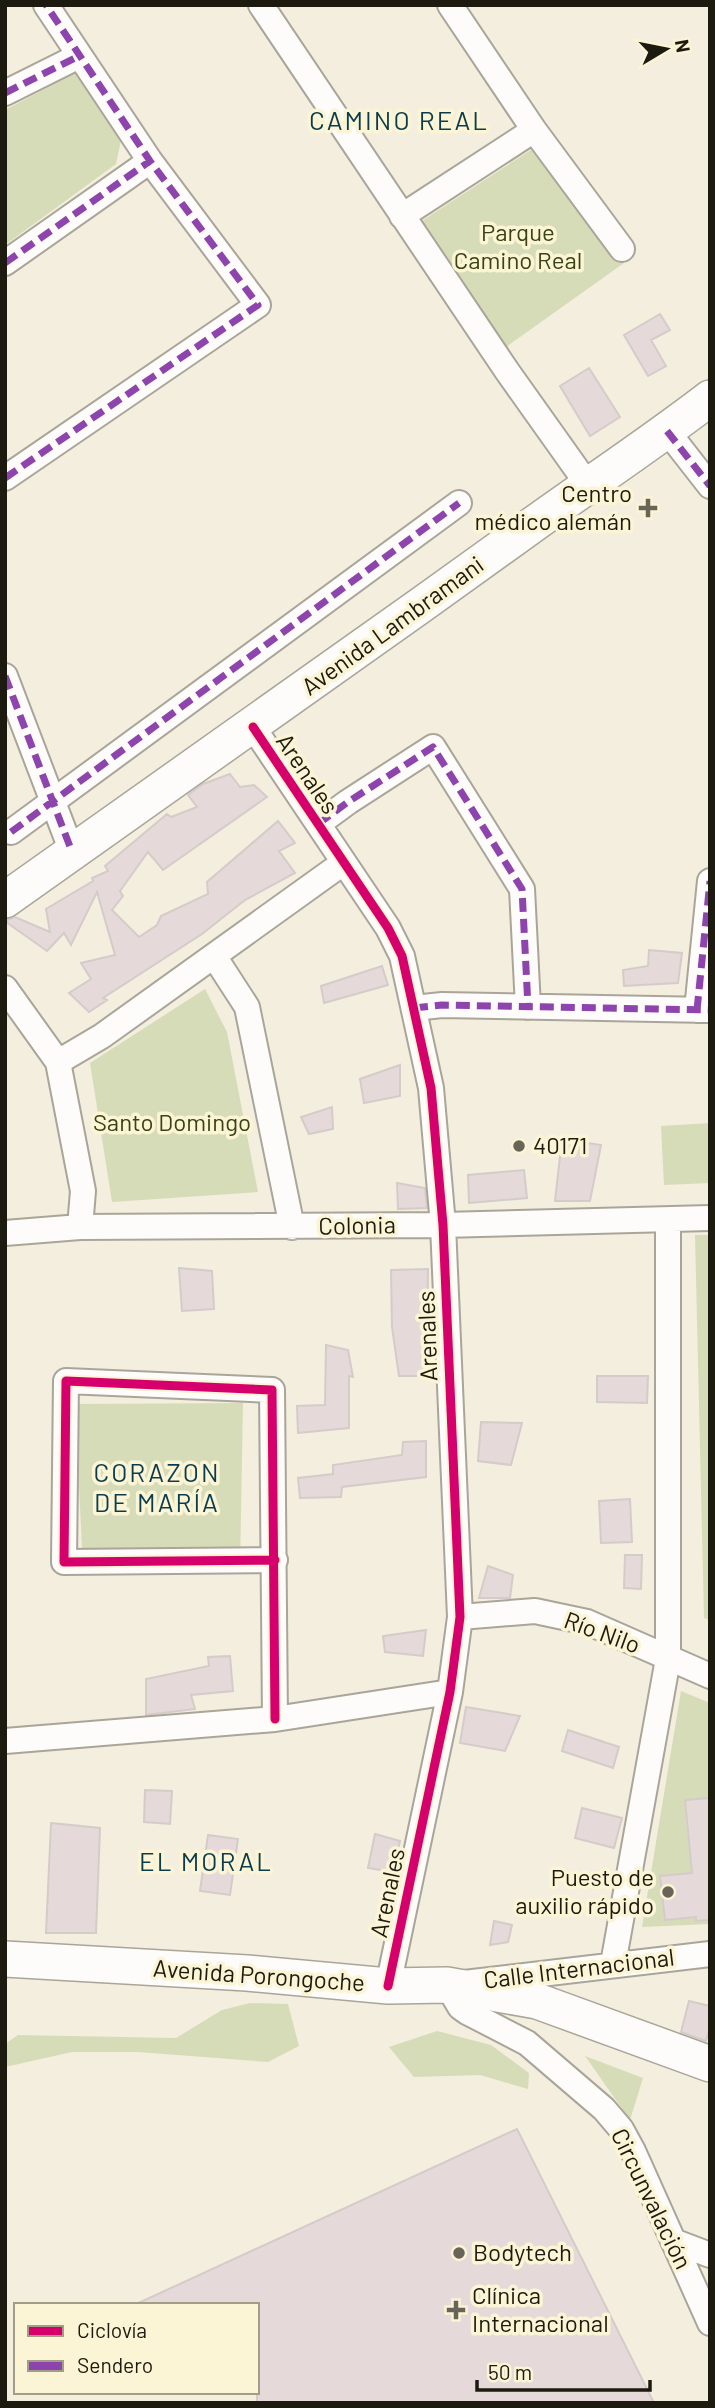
<svg xmlns="http://www.w3.org/2000/svg" width="715" height="2408" font-family="Barlow,sans-serif">
<style>
.green{fill:#d7dcb8}
.building{fill:#e5d9da;stroke:#d4ccc9;stroke-width:2}
.lines{fill:none;stroke-linecap:round;stroke-linejoin:round}
.street-casing{stroke:#a9a599;stroke-width:28}
.secondary-casing{stroke:#a9a599;stroke-width:38}
.street{stroke:#fdfcfa;stroke-width:24}
.secondary{stroke:#fdfcfa;stroke-width:35}
.quiet{stroke:#8e44ad;stroke-width:7;stroke-dasharray:14 7;stroke-linecap:butt}
.cycleway-casing{stroke:#fbf4d5;stroke-width:13}
.cycleway{stroke:#d6006c;stroke-width:9}
.poi-dot{fill:#686457;stroke:#fbf4d5;stroke-width:2.5}
.labels{text-anchor:middle;stroke-width:7;stroke-linejoin:round;paint-order:stroke}
.park-label{font-size:24px;fill:#3a4313;stroke:#fbf4d5}
.poi-label{font-size:24px;fill:#1d1a0f;stroke:#fbf4d5;text-anchor:start}
.street-label{font-size:24px;fill:#1d1a0f;stroke:#fbf4d5}
.neighbourhood-label{font-size:26px;letter-spacing:2px;fill:#0a3c4f;stroke:#fbf4d5}
</style>
<rect width="100%" height="100%" fill="#f3eedd"/>
<path class="green" d="M80,70L123,131L116,164L5,245V110Z
M540,144L624,263L499,352L414,226Z
M205,989L227,1032L258,1192L112,1202L90,1063Z
M710,1123V1183L664,1185L661,1126Z
M695,1235H710V1620L704,1618Z
M243,1403L240,1569H83L75,1404Z
M681,1691L710,1703V1924L642,1927Z
M250,2003L288,2004L299,2046L268,2062L138,2052H72L5,2067V2044L18,2035L176,2038L222,2010Z
M437,2031L491,2045L529,2073L528,2089L480,2075L414,2077L389,2047Z
M585,2056L643,2078L630,2120Z"/>
<path class="building" d="M660,314L670,330L651,340L666,366L648,376L624,335Z
M589,368L620,417L590,436L560,386Z
M230,774L240,787L254,785L267,797L163,870L148,852L120,891L123,896L112,910L139,937L157,925L161,916L208,894L207,882L278,821L295,843L279,851L295,873L245,900L202,934L103,998L107,1000L89,1012L69,993L91,979L81,963L115,955L97,892L71,945L64,933L47,951L6,922L7,920L15,917L50,932L46,909L93,881L92,878L108,871L105,866L167,814L171,817L197,807L188,795L203,784Z
M649,950L682,953L678,983L624,986L623,970L648,966Z
M382,966L388,985L324,1003L321,986Z
M400,1065V1096L364,1103L360,1079Z
M332,1107L333,1129L309,1134L301,1117Z
M562,1139L601,1145L590,1201H555Z
M524,1170L527,1198L469,1203L468,1175Z
M397,1183L425,1188L427,1208L398,1209Z
M179,1268L212,1271L214,1309L182,1311Z
M428,1269L427,1344L423,1376H399L392,1327L391,1270Z
M326,1345L348,1350L353,1377L349,1376V1428L298,1433L297,1406L325,1405Z
M597,1376H648L647,1403L597,1402Z
M481,1422L522,1423L511,1465L478,1461Z
M426,1441V1477L342,1487L341,1497L300,1498L298,1478L333,1474V1465L402,1455L403,1442Z
M630,1499L632,1542L601,1543L599,1501Z
M625,1555H642L641,1589L624,1588Z
M488,1566L513,1575L510,1598H479Z
M426,1630L423,1656L385,1652L383,1636Z
M230,1656L233,1691L191,1695L195,1709L146,1715V1679L209,1666L208,1657Z
M466,1707L520,1716L505,1751L460,1743Z
M568,1730L619,1747L613,1768L562,1751Z
M145,1790L172,1791L170,1824L144,1822Z
M710,1798V1920L696,1921V1917L665,1920L660,1876L692,1873L685,1800Z
M582,1808L622,1818L614,1848L575,1838Z
M51,1823L100,1828L96,1933H46Z
M375,1834L400,1841L393,1872L368,1868Z
M208,1835L238,1839L230,1895L200,1891Z
M494,1921L512,1925L508,1942L490,1945Z
M689,2001L710,2006V2027L706,2041L681,2032Z
M517,2129L654,2403H257V2305H134Z"/>
<g class="lines">
<defs>
<path id="street" d="M261,5L507,371L588,485
M450,5L534,130L622,249
M5,93L79,56
M402,216L534,130
M5,263L150,161
M667,431L710,486
M5,478L258,305L150,161L46,5
M5,676L72,852
M253,727L388,928L402,956L431,1088L443,1225L460,1617L450,1692L388,1986
M318,824L348,802L433,747L522,889L528,1007
M11,832L459,503
M214,956L247,1007L292,1227
M5,988L58,1062L83,1191L80,1227
M414,1008L442,1005L710,1010
M697,1010L710,881
M58,1062L102,1036L343,863
M5,1233L80,1227L443,1225L710,1218
M275,1560L64,1562L66,1381L272,1390L275,1719
M460,1617L535,1611L587,1622L710,1676
M5,1741L275,1719L450,1692
M710,1954L447,1985L460,2007L467,2012L527,2043L604,2109L621,2129L633,2151L710,2323
M613,1964L668,1659V1221
M673,2241L710,2255"/>
<path id="secondary" d="M5,900C179,777 352,655 524,531C586,486 649,445 710,398
M5,1959L247,1973L388,1986L447,1985L537,2001L710,2064"/>
</defs>
<use href="#street" class="street-casing"/>
<use href="#secondary" class="secondary-casing"/>
<use href="#street" class="street"/>
<use href="#secondary" class="secondary"/>
<path class="quiet" d="M5,93L79,56
M5,263L150,161
M667,431L710,486
M5,478L258,305L150,161L46,5
M5,676L72,852
M318,824L348,802L433,747L522,889L528,1007
M11,832L459,503
M414,1008L442,1005L710,1010
M697,1010L710,881"/>
<defs>
<path id="cycleway" d="M253,727L388,928L402,956L431,1088L443,1225L460,1617L450,1692L388,1986
M275,1560L64,1562L66,1381L272,1390L275,1719"/>
</defs>
<use href="#cycleway" class="cycleway-casing"/>
<use href="#cycleway" class="cycleway"/>
</g>
<g class="poi-dot">
<path d="M644.5 497.5h7v7h7v7h-7v7h-7v-7h-7v-7h7z"/>
<circle cx="519" cy="1146" r="7"/>
<circle cx="668" cy="1892" r="7"/>
<circle cx="459" cy="2253" r="7"/>
<path d="M452.5 2299.5h7v7h7v7h-7v7h-7v-7h-7v-7h7z"/>
</g>
<g class="labels">
<g class="park-label">
<text x="518" y="241">Parque<tspan x="518" dy="28">Camino Real</tspan></text>
<text x="172" y="1131">Santo Domingo</text>
</g>
<g class="poi-label">
<text x="632" y="502" text-anchor="end">Centro<tspan x="632" dy="28">médico alemán</tspan></text>
<text x="533" y="1154">40171</text>
<text x="654" y="1886" text-anchor="end">Puesto de<tspan x="654" dy="28">auxilio rápido</tspan></text>
<text x="473" y="2261">Bodytech</text>
<text x="472" y="2304">Clínica<tspan x="472" dy="28">Internacional</tspan></text>
</g>
<g class="street-label">
<text transform="translate(393 626) rotate(-36)" y="8">Avenida Lambramani</text>
<text transform="translate(307 774) rotate(56)" y="8">Arenales</text>
<text transform="translate(357 1226) rotate(-1)" y="8">Colonia</text>
<text transform="translate(428 1336) rotate(-92)" y="8">Arenales</text>
<text transform="translate(602 1633) rotate(20)" y="8">Río Nilo</text>
<text transform="translate(388 1893) rotate(-78)" y="8">Arenales</text>
<text transform="translate(579 1969) rotate(-7)" y="8">Calle Internacional</text>
<text transform="translate(259 1976) rotate(4)" y="8">Avenida Porongoche</text>
<text transform="translate(651 2199) rotate(64)" y="8">Circunvalación</text>
</g>
<g class="neighbourhood-label">
<text x="399" y="130">CAMINO REAL</text>
<text x="157" y="1482">CORAZON<tspan x="157" dy="30">DE MARÍA</tspan></text>
<text x="206" y="1871">EL MORAL</text>
</g>
</g>
<rect width="715" height="2408" fill="none" stroke="#1d1a0f" stroke-width="14"/>
<rect x="14" y="2303" width="245" height="91" fill="#fbf4d5" stroke="#a29d86" stroke-width="2"/>
<rect x="28" y="2326" width="35" height="10" fill="#d6006c" stroke="#a29d86" stroke-width="2"/>
<text x="77" y="2338" font-size="21" fill="#1d1a0f">Ciclovía</text>
<rect x="28" y="2361" width="35" height="10" fill="#8e44ad" stroke="#a29d86" stroke-width="2"/>
<text x="77" y="2373" font-size="21" fill="#1d1a0f">Sendero</text>
<g transform="translate(666 49) rotate(80)" stroke="#fbf4d5" stroke-width="5" paint-order="stroke">
<path d="M0-5L12 26L0 18L-12 26Z" fill="#1d1a0f"/>
<text y="-10" font-size="19" font-weight="bold" text-anchor="middle" fill="#1d1a0f">N</text>
</g>
<path d="M477 2380v10h173v-10" fill="none" stroke="#1d1a0f" stroke-width="3.5"/>
<text x="488" y="2380" font-size="21" fill="#1d1a0f" stroke="#fbf4d5" stroke-width="5" paint-order="stroke">50 m</text>
</svg>
